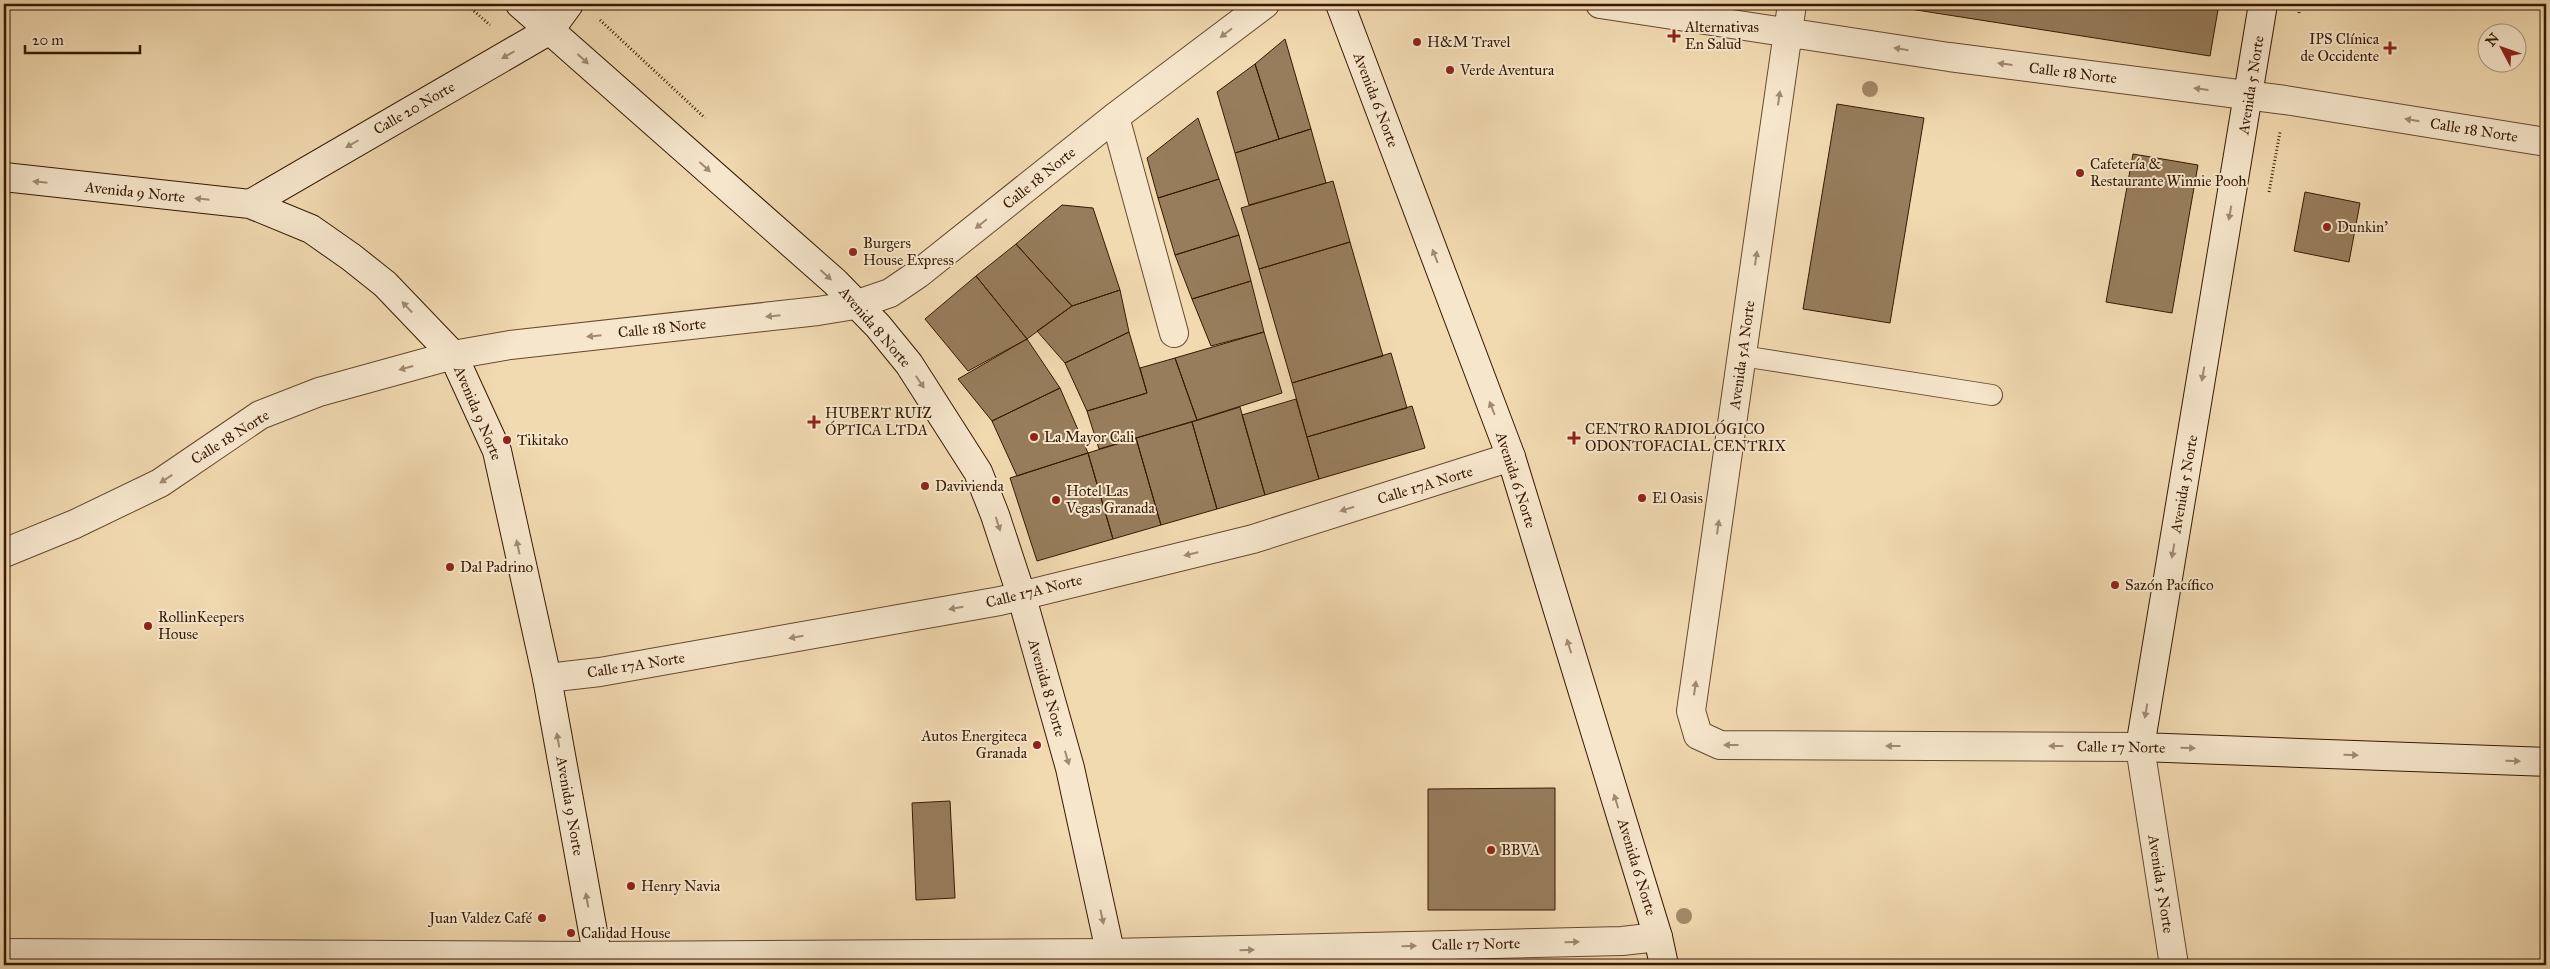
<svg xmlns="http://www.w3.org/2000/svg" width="2550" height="969" font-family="'IM FELL Great Primer',serif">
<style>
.building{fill:#977d5c;stroke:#361901}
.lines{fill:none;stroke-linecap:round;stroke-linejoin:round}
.lane-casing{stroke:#65492d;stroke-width:22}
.street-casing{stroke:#65492d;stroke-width:30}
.secondary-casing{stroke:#361901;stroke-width:30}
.path{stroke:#361901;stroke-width:3;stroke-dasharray:1 2.5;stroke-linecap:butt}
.lane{stroke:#f6e6cc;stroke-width:20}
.street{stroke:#f6e6cc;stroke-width:28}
.secondary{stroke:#f6e6cc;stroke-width:28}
.tree{fill:#a38a67}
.oneway{fill:#a08a71}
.poi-dot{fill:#8f2418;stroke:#f6e6cc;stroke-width:2}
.labels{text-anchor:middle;stroke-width:4;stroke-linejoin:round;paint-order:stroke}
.poi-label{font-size:15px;fill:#361901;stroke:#f6e6cc;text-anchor:start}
.street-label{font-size:15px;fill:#361901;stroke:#f6e6cc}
</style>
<rect width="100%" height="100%" fill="#f1d9b0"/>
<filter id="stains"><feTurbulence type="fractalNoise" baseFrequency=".004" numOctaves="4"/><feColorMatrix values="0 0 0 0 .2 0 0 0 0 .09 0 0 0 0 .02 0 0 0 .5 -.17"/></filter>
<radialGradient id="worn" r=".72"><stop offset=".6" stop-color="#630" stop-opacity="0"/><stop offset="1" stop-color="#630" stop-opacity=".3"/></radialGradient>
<path class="building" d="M1878,4H2219L2210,56Z
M1285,39L1311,129L1279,139L1255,64Z
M1255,64L1279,139L1235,153L1217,92Z
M1837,104L1924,118L1890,323L1803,309Z
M1198,118L1219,179L1158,198L1147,158Z
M1311,129L1326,183L1249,205L1235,153Z
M2133,154L2198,165L2172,313L2106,302Z
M1219,179L1239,235L1175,255L1158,198Z
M1333,181L1350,242L1259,269L1241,208Z
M2305,192L2360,203L2349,262L2294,251Z
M1062,205L1093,208L1120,290L1072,306L1016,244Z
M1239,235L1251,281L1192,299L1175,255Z
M1350,242L1383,356L1292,383L1259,269Z
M1016,244L1072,306L1027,339L976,276Z
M976,276L1027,339L968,371L925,319Z
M1251,281L1264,332L1211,346L1192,299Z
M1120,290L1129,332L1065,363L1037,331L1072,306Z
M1129,332L1147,393L1087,411L1065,363Z
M1264,332L1282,393L1197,420L1175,358Z
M1027,339L1060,388L992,421L958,379Z
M1391,353L1407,408L1307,437L1292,383Z
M1175,358L1197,420L1099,449L1087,411L1147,393L1140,368Z
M1060,388L1088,453L1017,476L992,421Z
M1296,399L1319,479L1265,495L1242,415Z
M1412,406L1425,448L1319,479L1307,437Z
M1240,407L1265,495L1217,509L1192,422Z
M1192,422L1217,509L1161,525L1136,438Z
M1136,438L1161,525L1113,539L1088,453Z
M1088,453L1113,539L1037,561L1010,478Z
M1555,788V910H1428V789Z
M950,801L955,898L916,900L912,803Z"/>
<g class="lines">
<defs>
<path id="lane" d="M1742,356L1992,395"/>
<path id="street" d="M1600,4L1949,57L2285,100L2546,142
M1792,4L1691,711L1698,735L1720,745L2140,747L2174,965
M1115,117L1174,333
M4,553L75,524L160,483L260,415L319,392L453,355L510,345L818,311L855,305L890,293L918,274L1115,117L1265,4
M547,678L600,672L1000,601L1253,539L1511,457
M4,953L597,956L1110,953L1622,941L1658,937"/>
<path id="secondary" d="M520,4L835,282L878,326L909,364L978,472L995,515L1021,594L1070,768L1113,965
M1340,4L1511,457L1658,937L1664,965
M2263,4L2140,747L2546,762
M4,177L250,204L311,229L351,257L385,284L453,355L497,451L547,678L599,965
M250,204L550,30L569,4
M4,960L7,965"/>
</defs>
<use href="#lane" class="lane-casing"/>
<use href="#street" class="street-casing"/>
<use href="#secondary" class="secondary-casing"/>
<path class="path" d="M466,4L490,25
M2299,13L2300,4
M600,20L705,118
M2269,192L2280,132"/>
<use href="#lane" class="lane"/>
<use href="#street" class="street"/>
<use href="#secondary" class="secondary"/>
</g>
<g class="tree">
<circle cx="1870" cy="89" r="8"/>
<circle cx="1684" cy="916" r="8"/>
</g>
<defs><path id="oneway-solid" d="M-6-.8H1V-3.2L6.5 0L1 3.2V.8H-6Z" transform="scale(1.25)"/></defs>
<g class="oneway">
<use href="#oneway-solid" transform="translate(1226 33) rotate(143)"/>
<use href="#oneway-solid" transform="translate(1901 49) rotate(-171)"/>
<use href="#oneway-solid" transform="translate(508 55) rotate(150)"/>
<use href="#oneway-solid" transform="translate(583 59) rotate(42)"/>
<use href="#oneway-solid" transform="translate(2005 64) rotate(-173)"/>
<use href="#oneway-solid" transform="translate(2201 89) rotate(-173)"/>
<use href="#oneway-solid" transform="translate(1779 98) rotate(-82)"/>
<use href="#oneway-solid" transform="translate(2412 120) rotate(-171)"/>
<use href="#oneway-solid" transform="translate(352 144) rotate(150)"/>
<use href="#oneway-solid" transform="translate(705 167) rotate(42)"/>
<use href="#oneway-solid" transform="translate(40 182) rotate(-174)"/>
<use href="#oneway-solid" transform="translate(202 199) rotate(-174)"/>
<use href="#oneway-solid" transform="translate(2230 213) rotate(100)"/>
<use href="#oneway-solid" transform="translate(981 224) rotate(141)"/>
<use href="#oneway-solid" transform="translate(1435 256) rotate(-111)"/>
<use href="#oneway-solid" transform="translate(1756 258) rotate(-82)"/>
<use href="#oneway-solid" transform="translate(826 275) rotate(42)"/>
<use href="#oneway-solid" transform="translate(407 307) rotate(-133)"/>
<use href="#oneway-solid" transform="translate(773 316) rotate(174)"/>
<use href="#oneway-solid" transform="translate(594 336) rotate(174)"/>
<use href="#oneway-solid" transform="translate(406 368) rotate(165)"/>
<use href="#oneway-solid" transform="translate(2203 374) rotate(100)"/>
<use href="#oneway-solid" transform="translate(920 382) rotate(56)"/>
<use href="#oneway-solid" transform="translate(1492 408) rotate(-111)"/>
<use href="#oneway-solid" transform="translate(166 479) rotate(147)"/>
<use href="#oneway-solid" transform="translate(1347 509) rotate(163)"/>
<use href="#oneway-solid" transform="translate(998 524) rotate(72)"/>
<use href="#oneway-solid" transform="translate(1718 527) rotate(-82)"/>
<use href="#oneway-solid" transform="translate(518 547) rotate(-102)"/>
<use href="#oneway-solid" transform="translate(2173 551) rotate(100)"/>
<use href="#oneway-solid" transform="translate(1191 554) rotate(167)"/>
<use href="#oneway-solid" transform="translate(956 608) rotate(170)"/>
<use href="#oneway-solid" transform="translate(796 637) rotate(170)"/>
<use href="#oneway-solid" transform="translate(1569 646) rotate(-107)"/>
<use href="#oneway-solid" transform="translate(1695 688) rotate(-82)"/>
<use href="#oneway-solid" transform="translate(2146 711) rotate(100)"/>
<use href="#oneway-solid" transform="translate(558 740) rotate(-100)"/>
<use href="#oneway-solid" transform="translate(1731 745) rotate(-180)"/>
<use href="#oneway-solid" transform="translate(1893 746) rotate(-180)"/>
<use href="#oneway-solid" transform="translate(2056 746) rotate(-180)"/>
<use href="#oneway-solid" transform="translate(2188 748) rotate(2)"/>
<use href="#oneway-solid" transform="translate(2351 755) rotate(2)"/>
<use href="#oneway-solid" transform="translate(1067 758) rotate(74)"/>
<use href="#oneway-solid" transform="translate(2513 761) rotate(2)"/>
<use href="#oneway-solid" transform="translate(1616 801) rotate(-107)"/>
<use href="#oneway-solid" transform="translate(587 900) rotate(-100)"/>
<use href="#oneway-solid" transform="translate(1102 917) rotate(78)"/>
<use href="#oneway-solid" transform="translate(1572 942) rotate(-1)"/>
<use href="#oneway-solid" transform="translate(1409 946) rotate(-1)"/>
<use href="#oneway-solid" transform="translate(1247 950) rotate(-1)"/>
</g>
<g class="poi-dot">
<path d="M1671.5 28.5h5v5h5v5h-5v5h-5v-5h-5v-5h5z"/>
<circle cx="1417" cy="42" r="5"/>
<path d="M2387.5 40.5h5v5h5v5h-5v5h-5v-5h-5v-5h5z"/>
<circle cx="1450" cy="70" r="5"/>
<circle cx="2080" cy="173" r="5"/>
<circle cx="2327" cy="227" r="5"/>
<circle cx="853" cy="252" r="5"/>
<path d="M811.5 414.5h5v5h5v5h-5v5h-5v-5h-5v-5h5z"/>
<circle cx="1034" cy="437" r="5"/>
<path d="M1571.5 430.5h5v5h5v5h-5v5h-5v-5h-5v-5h5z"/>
<circle cx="507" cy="440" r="5"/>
<circle cx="925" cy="486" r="5"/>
<circle cx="1642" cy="498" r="5"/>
<circle cx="1056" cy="500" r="5"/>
<circle cx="450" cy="567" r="5"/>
<circle cx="2115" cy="585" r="5"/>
<circle cx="148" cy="626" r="5"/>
<circle cx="1037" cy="745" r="5"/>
<circle cx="1491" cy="850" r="5"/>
<circle cx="631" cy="886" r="5"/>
<circle cx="542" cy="918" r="5"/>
<circle cx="571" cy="933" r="5"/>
</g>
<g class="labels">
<g class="poi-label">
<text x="1685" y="32">Alternativas<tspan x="1685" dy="17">En Salud</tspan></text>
<text x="2379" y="44" text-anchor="end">IPS Clínica<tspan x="2379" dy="17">de Occidente</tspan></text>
<text x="1427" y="47">H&amp;M Travel</text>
<text x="1460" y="75">Verde Aventura</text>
<text x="2090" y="169">Cafetería &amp;<tspan x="2090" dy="17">Restaurante Winnie Pooh</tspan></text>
<text x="2337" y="232">Dunkin'</text>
<text x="863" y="248">Burgers<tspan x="863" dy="17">House Express</tspan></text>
<text x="825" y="418">HUBERT RUIZ<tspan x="825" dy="17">ÓPTICA LTDA</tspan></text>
<text x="1585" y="434">CENTRO RADIOLÓGICO<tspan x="1585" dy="17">ODONTOFACIAL CENTRIX</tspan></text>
<text x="1044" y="442">La Mayor Cali</text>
<text x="517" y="445">Tikitako</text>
<text x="935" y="491">Davivienda</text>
<text x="1066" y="496">Hotel Las<tspan x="1066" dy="17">Vegas Granada</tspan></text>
<text x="1652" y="503">El Oasis</text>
<text x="460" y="572">Dal Padrino</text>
<text x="2125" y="590">Sazón Pacífico</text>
<text x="158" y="622">RollinKeepers<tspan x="158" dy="17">House</tspan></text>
<text x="1027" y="741" text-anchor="end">Autos Energiteca<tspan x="1027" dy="17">Granada</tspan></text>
<text x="1501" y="855">BBVA</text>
<text x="641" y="891">Henry Navia</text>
<text x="532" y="923" text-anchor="end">Juan Valdez Café</text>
<text x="581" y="938">Calidad House</text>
</g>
<g class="street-label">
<text transform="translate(2073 73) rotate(7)" y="5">Calle 18 Norte</text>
<text transform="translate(2251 85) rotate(-81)" y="5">Avenida 5 Norte</text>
<text transform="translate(1376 100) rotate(69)" y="5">Avenida 6 Norte</text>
<text transform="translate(414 108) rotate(-30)" y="5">Calle 20 Norte</text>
<text transform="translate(2474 130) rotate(9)" y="5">Calle 18 Norte</text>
<text transform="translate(1039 178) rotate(-39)" y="5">Calle 18 Norte</text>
<text transform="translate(135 192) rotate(6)" y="5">Avenida 9 Norte</text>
<text transform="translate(875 327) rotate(49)" y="5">Avenida 8 Norte</text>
<text transform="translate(662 328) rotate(-6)" y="5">Calle 18 Norte</text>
<text transform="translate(1742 355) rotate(-82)" y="5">Avenida 5A Norte</text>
<text transform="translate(478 413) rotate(67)" y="5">Avenida 9 Norte</text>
<text transform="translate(230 437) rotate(-32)" y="5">Calle 18 Norte</text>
<text transform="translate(1516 480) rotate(72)" y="5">Avenida 6 Norte</text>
<text transform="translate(2184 484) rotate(-80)" y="5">Avenida 5 Norte</text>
<text transform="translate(1425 485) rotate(-17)" y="5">Calle 17A Norte</text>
<text transform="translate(1034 591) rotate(-14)" y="5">Calle 17A Norte</text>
<text transform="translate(636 665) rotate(-9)" y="5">Calle 17A Norte</text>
<text transform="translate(1047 688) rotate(74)" y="5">Avenida 8 Norte</text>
<text transform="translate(2121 747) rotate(1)" y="5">Calle 17 Norte</text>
<text transform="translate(570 806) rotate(80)" y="5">Avenida 9 Norte</text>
<text transform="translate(1637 867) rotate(73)" y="5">Avenida 6 Norte</text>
<text transform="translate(2161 884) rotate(81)" y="5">Avenida 5 Norte</text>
<text transform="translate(1476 944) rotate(-1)" y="5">Calle 17 Norte</text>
</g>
</g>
<rect width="2550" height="969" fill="none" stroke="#f1d9b0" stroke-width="20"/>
<rect x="5" y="5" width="2540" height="959" fill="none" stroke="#361901" stroke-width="2.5"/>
<rect x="10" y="10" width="2530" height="949" fill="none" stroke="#361901"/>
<g transform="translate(2502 48) rotate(311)"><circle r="24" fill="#f6e6cc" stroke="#a9947b"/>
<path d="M0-4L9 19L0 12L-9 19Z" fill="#8f2418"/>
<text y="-8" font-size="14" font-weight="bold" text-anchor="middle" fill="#361901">N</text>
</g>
<path d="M25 45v8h115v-8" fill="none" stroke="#361901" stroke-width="2.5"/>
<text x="32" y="45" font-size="15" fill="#361901" stroke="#f6e6cc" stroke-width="4" paint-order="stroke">20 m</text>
<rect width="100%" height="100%" filter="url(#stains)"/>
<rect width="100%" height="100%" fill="url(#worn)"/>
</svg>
